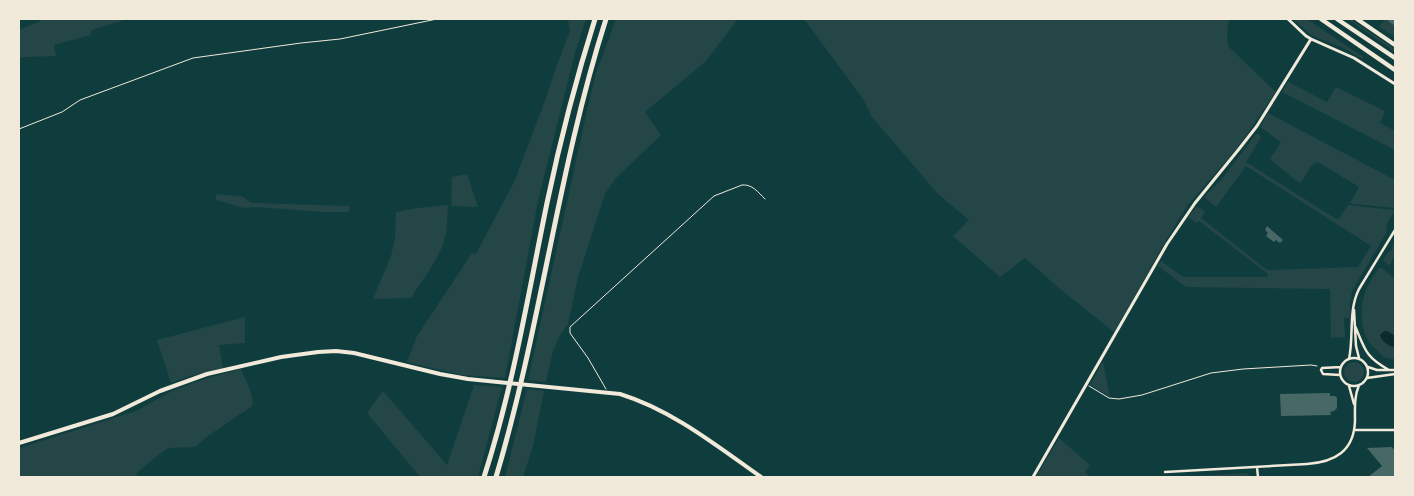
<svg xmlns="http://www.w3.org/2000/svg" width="1414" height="496" font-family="'PT Sans',sans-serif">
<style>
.green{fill:#244646}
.water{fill:#0a2a2b}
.building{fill:#486865}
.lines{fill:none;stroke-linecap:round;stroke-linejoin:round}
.path{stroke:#f1e9da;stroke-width:1}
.minor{stroke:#f1e9da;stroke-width:2.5}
.tertiary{stroke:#f1e9da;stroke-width:3}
.secondary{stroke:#f1e9da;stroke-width:4}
.trunk{stroke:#f1e9da;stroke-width:4.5}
.motorway{stroke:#f1e9da;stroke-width:5}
</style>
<rect width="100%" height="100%" fill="#0f3d3e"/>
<path class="green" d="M45,19H124V20L91,30V35L54,45L56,56L26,57L19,58V30Z
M568,19H586L575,53L538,201L505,378L461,375L407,362L417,336L472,253L476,254L515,180L546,98L558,62L570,31Z
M616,19H738L706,61L645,112L661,135L616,178L605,194L578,277L568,324L560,335L553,351L546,382L528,380L588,106L596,73Z
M804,19H1232L1228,22L1227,40L1229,47L1276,92L1238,147L1188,205L1171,232L1114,332L1060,289L1025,258L1000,277L953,236L969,220L938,194L872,117L863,99Z
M1293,19H1307L1363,57L1362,59L1343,48L1311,35Z
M1348,19H1350L1395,49V52Z
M1385,19H1389L1388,21L1395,26V37L1379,27Z
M1288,82L1327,102L1336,87L1385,111L1380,123L1395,131V150L1282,92Z
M1268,113L1395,180V208L1353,204L1350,203L1359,187L1318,162L1311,166L1303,180L1299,183L1270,159L1281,142L1260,127Z
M1256,134H1259L1261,138L1246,162L1338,220L1348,205L1394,210V212L1386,225L1387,232L1352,291L1350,302V318H1344L1345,337L1331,338L1330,289L1186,287L1158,266L1161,261L1183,277H1268V274L1199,221L1197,223L1188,217L1197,206L1205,212L1201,218L1267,270L1358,267L1371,246L1246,166L1216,207L1205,198L1206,195L1222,179Z
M467,174L478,207L451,206L452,177Z
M216,194L243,197L252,203L349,206V212H322L257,207L244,208L216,200Z
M448,205C447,217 448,229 444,241C438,261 422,280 411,298L373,299L391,256L395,238L396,212L417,208Z
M1395,241V255L1389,266L1383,260L1389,251H1391L1393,248L1392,247Z
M1379,268H1382L1395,279V359C1381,359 1383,355 1373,347C1359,333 1359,305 1367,288C1369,281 1375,275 1379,268Z
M245,317V343L219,345L223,368L190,376L171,383L157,340Z
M1103,361L1110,397L1090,385Z
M1344 372a10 10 0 1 1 20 0a10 10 0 1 1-20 0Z
M241,369C245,380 255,395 252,406L205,438L196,447L168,448L148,463L136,474L139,477H19V448L136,411L172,391L207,378Z
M474,385L502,387L478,477H420L367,413L383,391L447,465Z
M527,389L544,391L533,446L523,477H505Z
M1059,438L1090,465L1085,472L1091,477H1036Z
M1247,473L1251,477H1177Z"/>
<path class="water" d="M1384,331H1387L1395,336V347C1388,346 1382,342 1380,335Z"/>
<path class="building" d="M1389,19H1395V26L1388,21Z
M1267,226L1283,240L1280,243L1276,240L1274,242L1266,236L1268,233L1265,230Z
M1330,393V396H1335L1337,398V408L1334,411L1330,412L1331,415L1281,416L1280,394Z
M1392,447L1395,451V476L1368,477L1382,466L1367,448Z"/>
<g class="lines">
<path class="path" d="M19,129L62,112L80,100L193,58L301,43L340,39L437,19
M1089,386L1109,398L1119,399L1142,395L1211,373L1243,369L1311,365L1317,366
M606,389L588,358L570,333V327L714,196L742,185C752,184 758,192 765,199"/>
<path class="minor" d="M1354,310L1356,346L1359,358
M1355,326C1365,349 1365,357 1389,370
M1340 372a14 14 0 1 1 28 0a14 14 0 1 1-28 0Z
M1349,359C1354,336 1348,311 1359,289L1395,230
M1368,367L1377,370H1395
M1321,370L1323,374L1340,375
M1321,370L1322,368L1341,367
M1367,378L1395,374
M1349,386L1354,404
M1354,430H1395
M1257,467L1258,477
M1165,472L1307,464C1335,462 1354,451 1355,421C1355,409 1354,397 1359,385"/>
<path class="tertiary" d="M1288,19L1306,36L1311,39L1354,58L1395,84
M1033,477L1167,244L1195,203L1239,149L1257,126L1311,39"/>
<path class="secondary" d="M1357,19L1395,45
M19,443L113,414L160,391L207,374L281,357L318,352L336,351L354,353L440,374L468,379L620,394C672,410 717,446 761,477"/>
<path class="trunk" d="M1321,19L1395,70
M1337,19L1395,58"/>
<path class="motorway" d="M484,477C513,388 528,295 547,203C560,141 576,79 595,19
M496,477C541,327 558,169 606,19"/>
</g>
<rect width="1414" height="496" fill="none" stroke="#f1e9da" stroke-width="40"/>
</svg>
